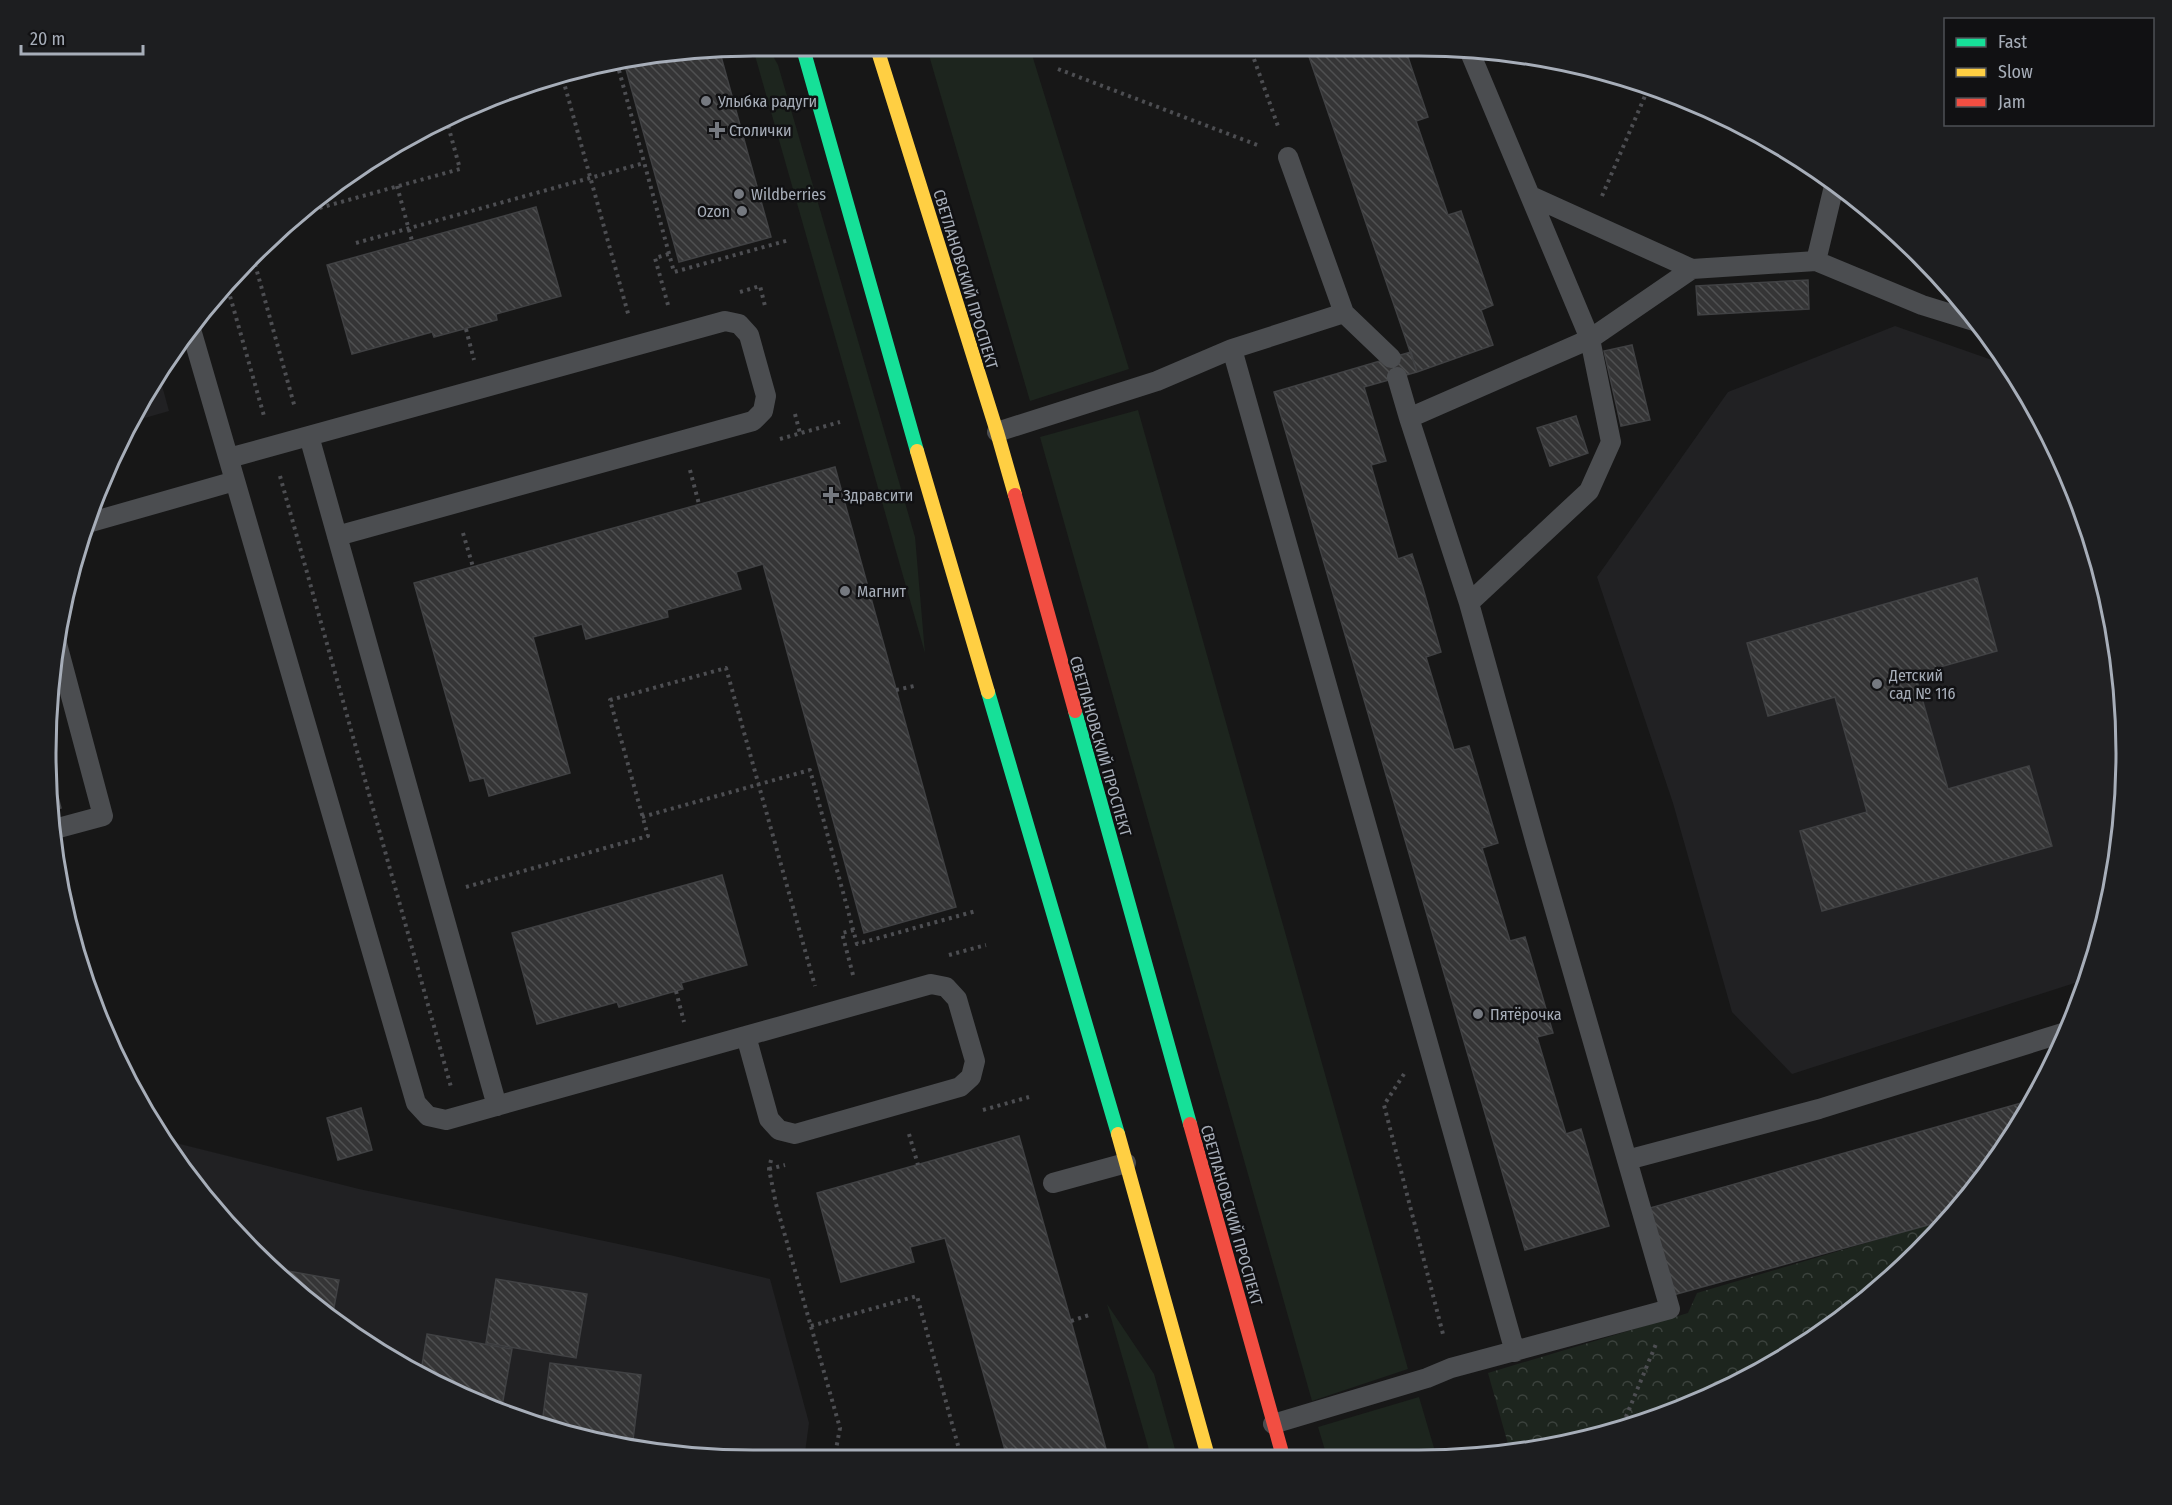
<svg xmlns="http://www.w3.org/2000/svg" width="2172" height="1505" font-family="'Fira Sans Condensed',sans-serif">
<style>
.built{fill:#212123}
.grass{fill:#1d251e}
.forest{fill:url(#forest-crowns)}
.building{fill:url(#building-back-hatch);stroke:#404143;stroke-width:1.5}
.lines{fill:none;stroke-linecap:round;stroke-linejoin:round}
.path{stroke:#4d4e52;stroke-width:4;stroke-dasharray:3 4.5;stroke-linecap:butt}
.lane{stroke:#4b4d50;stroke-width:20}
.fast{stroke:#16e098;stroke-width:14}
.slow{stroke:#ffcf43;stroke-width:14}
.jam{stroke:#f24e42;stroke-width:14}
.poi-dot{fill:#757980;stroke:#111113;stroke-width:2}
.labels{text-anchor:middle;stroke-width:5;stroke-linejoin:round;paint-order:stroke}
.poi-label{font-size:16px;fill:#a7aeb9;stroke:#111113;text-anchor:start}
.street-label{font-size:16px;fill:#a7aeb9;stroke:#111113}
.rim{fill:none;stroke:#a7aeb9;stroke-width:3}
</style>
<defs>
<pattern id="forest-crowns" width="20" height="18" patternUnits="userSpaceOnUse" patternTransform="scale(1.5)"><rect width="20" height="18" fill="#1d251e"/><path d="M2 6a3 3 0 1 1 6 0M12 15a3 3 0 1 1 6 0" fill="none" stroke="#3b423d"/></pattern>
<pattern id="building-back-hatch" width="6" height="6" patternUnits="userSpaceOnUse" patternTransform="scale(1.5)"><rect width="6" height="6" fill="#353536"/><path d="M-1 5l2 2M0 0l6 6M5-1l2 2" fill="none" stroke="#4f5051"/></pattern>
</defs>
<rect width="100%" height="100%" fill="#171717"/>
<path class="built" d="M1895,326L2012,367L2073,482L2113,615L2127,753L2113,891L2087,979L1792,1074L1732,1012L1673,803L1597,577L1728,392Z
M158,371L169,411L131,422Z
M164,1140L359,1189L670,1255L770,1279L809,1423L804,1460H752L614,1446L481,1406L359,1341L252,1253L191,1183Z"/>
<path class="grass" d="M752,45H767L778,65L915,537L925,653Z
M926,45H1029L1129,369L1030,401Z
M1138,410L1408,1369L1312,1401L1040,437Z
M1107,1304L1154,1374L1178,1460H1152Z
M1419,1397L1437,1458L1328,1460L1318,1427Z"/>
<path class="forest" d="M1947,1219L1920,1253L1813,1341L1733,1387L1557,1446L1510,1451L1488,1373L1688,1313L1697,1293Z"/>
<path class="building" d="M1305,45H1404L1428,117L1416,121L1448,215L1461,211L1493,305L1481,310L1493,345L1417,372Z
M719,49L771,237L679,262L624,62Z
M536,207L561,296L496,314L497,320L434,337L432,332L352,354L327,265Z
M1808,280L1809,309L1698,315L1696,286Z
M1632,345L1650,420L1621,426L1604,351Z
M1411,352L1417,372L1364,387L1386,461L1371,465L1398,559L1412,554L1423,588L1441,652L1426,657L1454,750L1469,746L1498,843L1482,848L1510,941L1525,937L1553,1033L1537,1037L1566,1134L1581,1129L1609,1226L1525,1250L1274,392Z
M1576,416L1588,453L1550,466L1537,428Z
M835,467L956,907L864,933L763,564L736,572L741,589L667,610L668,617L586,639L582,624L533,637L570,773L489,796L484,778L470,781L414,583Z
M1977,578L1997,651L1915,674L1948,789L2029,766L2052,846L1822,911L1800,831L1867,812L1835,697L1768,716L1747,643Z
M48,759L61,808L48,812L46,798Z
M722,875L747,965L681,983L683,989L619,1007L617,1002L537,1024L512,933Z
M2032,1100L2008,1146L1946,1220L1673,1295L1650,1208Z
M361,1108L372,1150L338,1160L327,1118Z
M1019,1136L1071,1321L1109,1460H1015L1012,1448L1005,1450L945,1238L910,1247L914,1262L841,1282L817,1193Z
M271,1268L339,1280L332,1318Z
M496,1279L587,1294L576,1358L486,1343Z
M427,1334L512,1349L501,1412L481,1406L396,1360L422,1365Z
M550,1363L641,1375L632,1448L614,1446L542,1424Z"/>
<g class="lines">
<path class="path" d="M1249,45L1279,129
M617,63L674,272L789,240
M1058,69L1260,146
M561,72L629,317
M397,186L412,241
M1602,196L1648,89
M305,212L460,169L446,118
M1879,216L1923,271
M356,243L644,163
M253,257L295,408
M226,282L264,416
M740,292L760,286L765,306
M668,305L655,258L669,254
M466,329L474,360
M795,414L800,433
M780,439L840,422
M690,470L699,504
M280,476L451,1087
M463,533L473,567
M896,690L914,686
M642,817L810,770L857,944L976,911
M466,887L648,836L610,700L726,668L815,986
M949,955L986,945
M853,975L842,933L854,930
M676,991L684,1022
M1404,1074L1384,1105L1444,1338
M983,1110L1029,1097
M909,1134L918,1165
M771,1160L769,1169L776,1204L840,1428L834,1460
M769,1169L785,1165
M1071,1321L1089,1315
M811,1326L917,1296L962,1460
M1623,1424L1656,1344"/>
<path class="lane" d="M1288,157L1344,313
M1531,196L1692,269
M1816,261L1835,182
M190,326L416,1103L428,1116L446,1120L746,1036L769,1119L779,1130L795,1134L960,1087L971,1077L975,1061L957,999L946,987L931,984L746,1036
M1232,349L1515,1352
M1397,377L1409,418
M997,432L1157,381L1232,349L1344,313L1391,358
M309,436L497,1106
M229,458L725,321L739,324L749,335L766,396L763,411L753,421L337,536
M88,523L235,481
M1469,603L1589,491L1611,442L1590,339L1692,269L1816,261L1922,305L1977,322
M51,830L103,816L56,640
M1627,1160L1819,1109L2069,1031
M1053,1183L1126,1163
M1273,1424L1427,1378L1451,1368L1670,1309L1536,844L1469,603L1409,418L1590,339L1469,50"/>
<path class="fast" d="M802,45L917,451
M988,692L1118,1134
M1075,711L1190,1124"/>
<path class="slow" d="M876,45L997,432L1015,495
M917,451L988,692
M1118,1134L1209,1460"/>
<path class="jam" d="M1015,495L1075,711
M1190,1124L1284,1460"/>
</g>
<g class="poi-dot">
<circle cx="706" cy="101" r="6"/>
<path d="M714 121h6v6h6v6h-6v6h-6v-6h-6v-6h6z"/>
<circle cx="739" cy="194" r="6"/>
<circle cx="742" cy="211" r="6"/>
<path d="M828 486h6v6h6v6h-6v6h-6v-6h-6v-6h6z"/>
<circle cx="845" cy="591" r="6"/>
<circle cx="1877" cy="684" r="6"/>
<circle cx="1478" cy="1014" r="6"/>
</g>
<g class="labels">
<g class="poi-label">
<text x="718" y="107">Улыбка радуги</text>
<text x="729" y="136">Столички</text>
<text x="751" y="200">Wildberries</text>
<text x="730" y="217" text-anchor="end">Ozon</text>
<text x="843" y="501">Здравсити</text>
<text x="857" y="597">Магнит</text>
<text x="1889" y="681">Детский<tspan x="1889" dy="18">сад № 116</tspan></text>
<text x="1490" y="1020">Пятёрочка</text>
</g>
<g class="street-label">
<text transform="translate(966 279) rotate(73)" y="6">СВЕТЛАНОВСКИЙ ПРОСПЕКТ</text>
<text transform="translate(1101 746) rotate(74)" y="6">СВЕТЛАНОВСКИЙ ПРОСПЕКТ</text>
<text transform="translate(1232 1215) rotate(74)" y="6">СВЕТЛАНОВСКИЙ ПРОСПЕКТ</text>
</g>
</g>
<path d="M0 0H2172V1505H0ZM753 56H1419A697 697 0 0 1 2116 753V753A697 697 0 0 1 1419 1450H753A697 697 0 0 1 56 753V753A697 697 0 0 1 753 56Z" fill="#1d1e20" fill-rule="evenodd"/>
<path class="rim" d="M753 56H1419A697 697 0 0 1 2116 753V753A697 697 0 0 1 1419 1450H753A697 697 0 0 1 56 753V753A697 697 0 0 1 753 56Z"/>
<rect x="1944" y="18" width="210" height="108" fill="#111113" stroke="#4d5055" stroke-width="1.5"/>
<rect x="1956" y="38" width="30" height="9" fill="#16e098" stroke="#4d5055" stroke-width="1.5"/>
<text x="1998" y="48" font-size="18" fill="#a7aeb9">Fast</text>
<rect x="1956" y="68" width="30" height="9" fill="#ffcf43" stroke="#4d5055" stroke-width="1.5"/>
<text x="1998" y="78" font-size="18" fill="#a7aeb9">Slow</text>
<rect x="1956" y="98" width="30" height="9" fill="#f24e42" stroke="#4d5055" stroke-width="1.5"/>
<text x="1998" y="108" font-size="18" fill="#a7aeb9">Jam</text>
<path d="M21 45v9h122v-9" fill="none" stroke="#a7aeb9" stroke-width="3"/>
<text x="30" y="45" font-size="18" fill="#a7aeb9" stroke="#111113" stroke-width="4.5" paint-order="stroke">20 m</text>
</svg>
